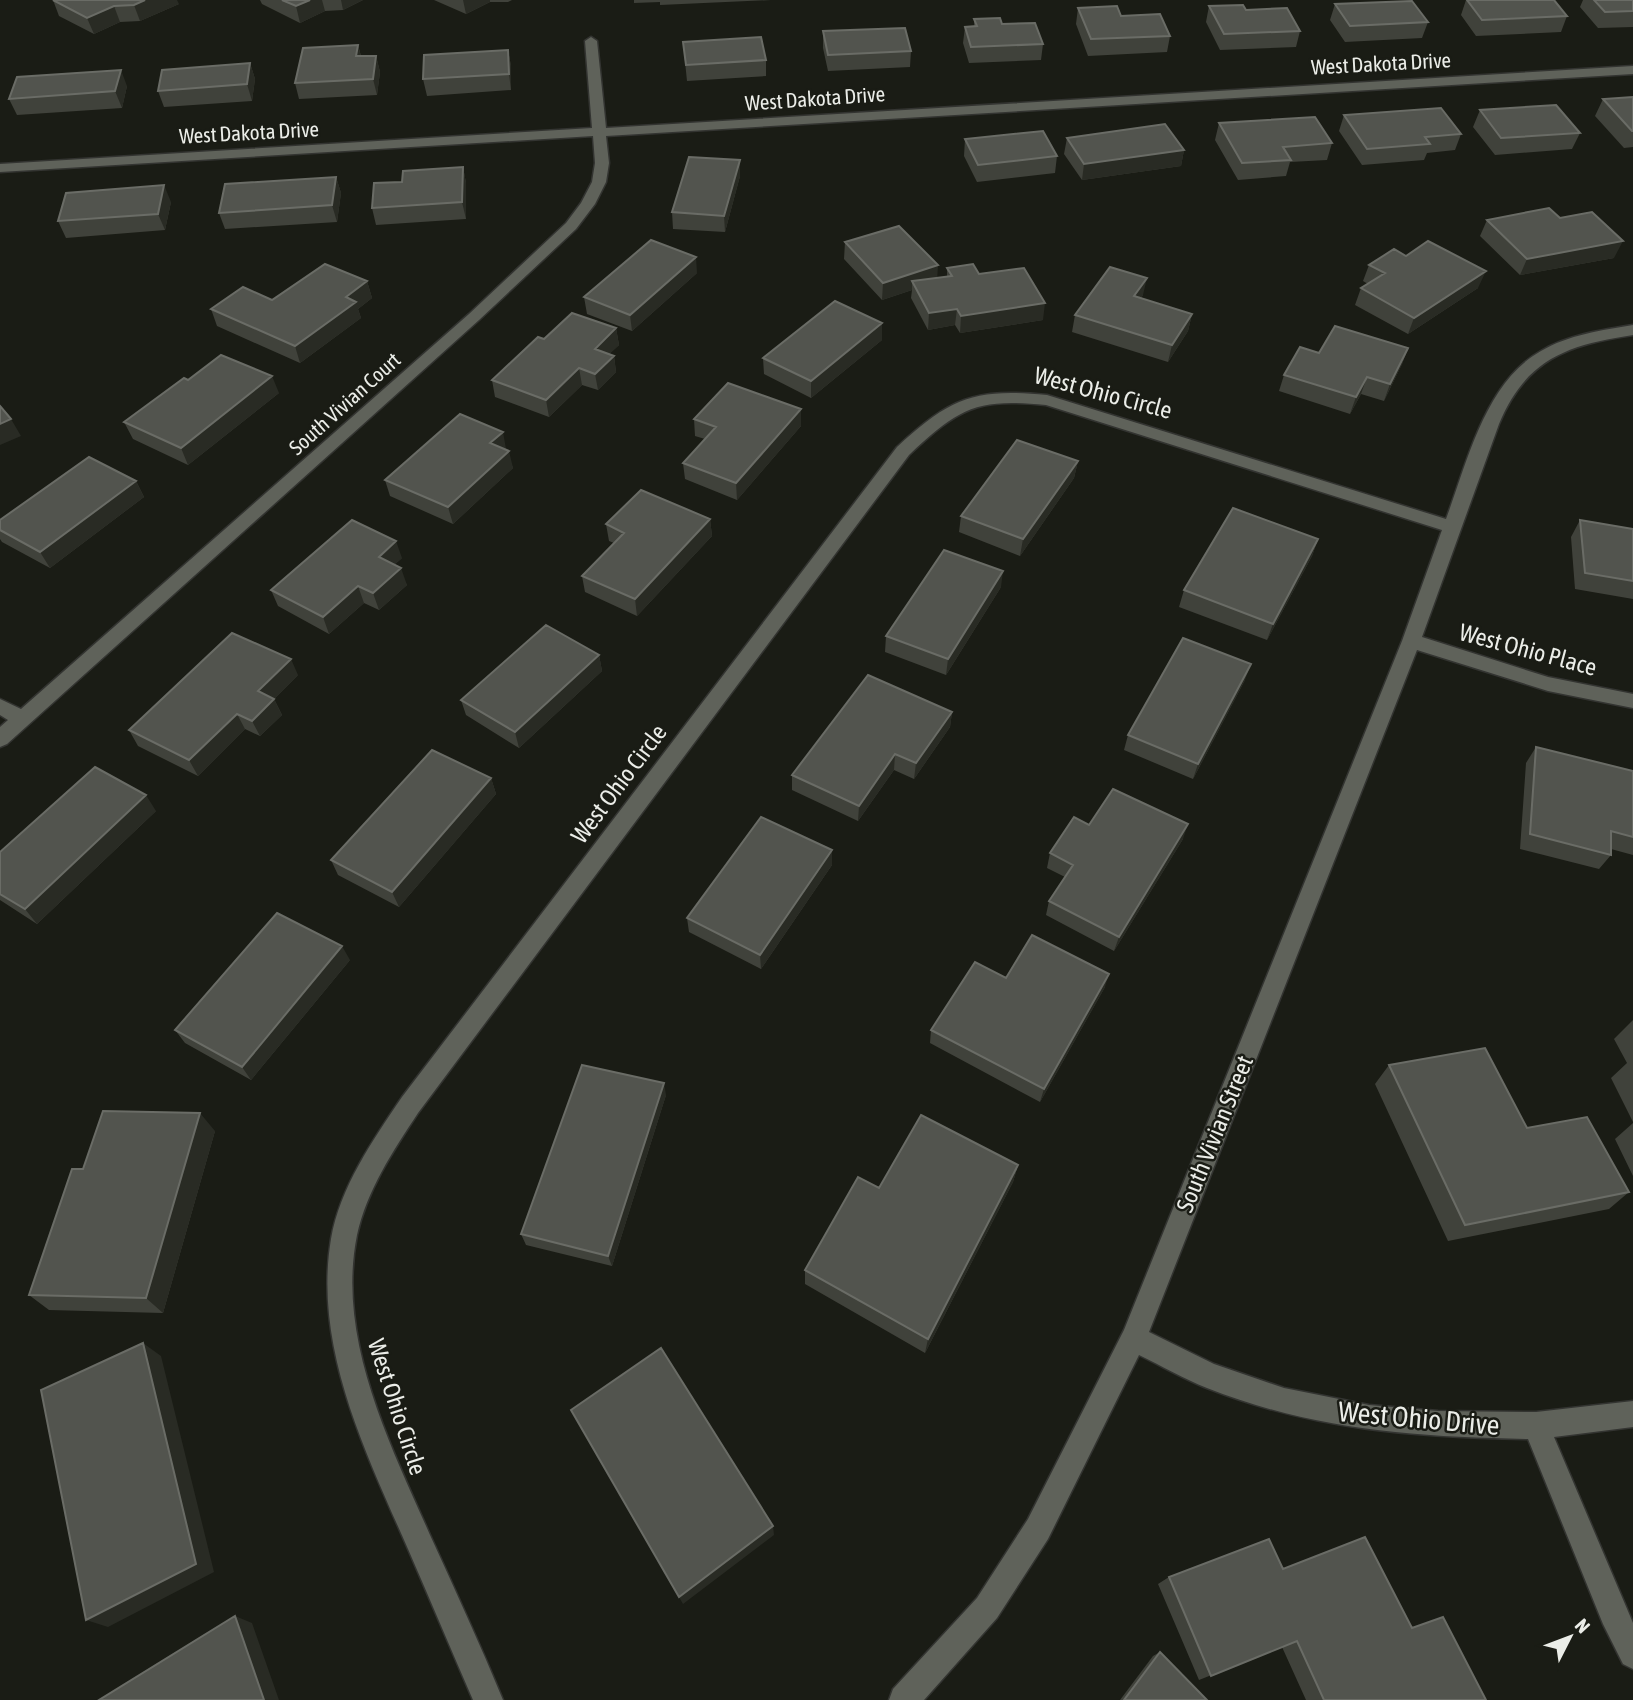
<svg xmlns="http://www.w3.org/2000/svg" width="1633" height="1700" font-family="'Asap Condensed',sans-serif">
<style>
.lines{fill:none;stroke-linecap:round;stroke-linejoin:round}
.minor-casing{stroke:#333431;stroke-width:3}
.minor{fill:#5f625a;fill-rule:evenodd}
.wall{fill:#40423b}
.shaded-wall{fill:#292b24}
.building{fill:#52544e;stroke:#6a6c66;stroke-width:2}
.labels{text-anchor:middle;stroke-width:5;stroke-linejoin:round;paint-order:stroke}
.far-street-label{font-size:21px;fill:#ebede8;stroke:#1a1c15}
.street-label{font-size:24px;fill:#ebede8;stroke:#1a1c15}
.near-street-label{font-size:28px;fill:#ebede8;stroke:#1a1c15}
</style>
<rect width="100%" height="100%" fill="#1a1c15"/>
<g class="lines">
<defs>
<path id="minor" d="M591,37L597,41L606,128L1633,66V74L606,136L609,163L606,182L595,204L576,229L479,320L7,744L0,747V727L8,720L0,715V699L21,709L469,314L566,223L581,203L592,182L595,163L593,136L0,172V164L592,128L585,41Z
M1633,325V335C1567,345 1526,359 1499,424L1422,637L1548,677L1633,694V708L1548,691L1417,650L1149,1332L1214,1364L1284,1388L1369,1405L1438,1411L1536,1412L1633,1401V1427L1554,1437L1633,1623V1669L1623,1664L1603,1624L1528,1439C1414,1437 1314,1430 1207,1388C1184,1379 1162,1366 1139,1355L1048,1539L997,1618L924,1700H889L893,1689L977,1598L1028,1519L1124,1330L1402,641L1442,530L1046,405C976,398 959,408 909,455L418,1113C393,1151 367,1190 357,1235C336,1338 390,1444 430,1535C455,1590 480,1644 503,1700H473C451,1650 430,1599 408,1549C366,1453 313,1347 331,1239C340,1187 373,1140 402,1097L897,447C950,398 974,388 1047,395L1446,519C1467,463 1485,382 1541,351C1568,335 1602,330 1633,325Z"/>
</defs>
<use href="#minor" class="minor-casing"/>
<use href="#minor" class="minor"/>
</g>
<path class="wall" d="M53,0L179,4L140,21L120,22L94,34L59,16Z
M260,0H363L343,10L325,11L300,23L262,4Z
M434,0H512L508,2H490L466,14Z
M634,0H771L660,5V2L634,3Z
M1466,0H1554L1567,16L1561,32L1476,36L1461,15Z
M1583,0H1633V27L1598,28L1580,7Z
M1335,4L1428,22L1422,38L1345,42L1330,20Z
M1209,6L1246,10L1300,31L1296,47L1220,50L1206,22Z
M1078,8L1121,16L1170,36L1167,52L1088,56L1076,24Z
M974,19L1043,44L1041,60L969,63L963,43L965,27L974,26Z
M823,31L911,51L910,67L828,71L823,48Z
M683,42L766,60V76L687,81Z
M358,45L361,56H376L380,72L377,95L299,99L295,83Z
M508,50L511,66V90L427,96L423,79Z
M250,63L255,79L252,101L164,107L158,91Z
M127,86L122,108L17,115L9,99Z
M1633,97V147L1624,148L1595,116L1603,99Z
M1480,110L1580,133L1572,149L1495,155L1473,127Z
M1344,115L1461,134L1455,150L1427,153L1424,160L1362,165L1339,131Z
M1219,123L1332,143L1327,160L1290,162L1286,176L1238,180L1215,140Z
M1067,138L1184,150L1181,166L1082,180L1064,154Z
M965,139L1057,156L1055,173L977,182L964,156Z
M463,167L466,183V219L376,225L372,208L402,182Z
M740,176L725,232L673,229L672,212Z
M336,177L341,193L337,222L225,229L219,213Z
M171,202L165,230L66,238L58,221Z
M1560,218L1614,258L1520,275L1480,236L1487,220Z
M845,242L938,278L947,276V268L979,274L1043,320L960,333L955,325L928,330L911,298L912,290L882,300L844,259Z
M1406,256L1478,288L1408,334L1355,305L1361,288L1368,284L1363,281L1369,265Z
M697,273L632,331L587,314L584,297Z
M367,281L372,298L358,309L361,318L300,363L217,326L211,309L272,300Z
M1143,295L1141,298L1192,314L1188,331L1168,362L1072,332L1075,315Z
M616,328L619,345L609,354L614,356L616,372L598,390L582,385L549,417L495,397L492,380L544,339Z
M882,340L811,398L764,374L763,358Z
M1408,348L1402,364L1384,401L1361,394L1350,414L1279,391L1284,375L1319,353Z
M279,393L188,465L133,439L124,422Z
M694,419L801,426L737,500L685,479L683,463L705,439L695,436Z
M506,449L513,468L453,524L390,496L385,480Z
M1078,461L1074,478L1020,556L959,532L961,516Z
M136,481L144,497L50,568L2,542L0,539V520Z
M710,519L712,536L637,616L585,592L582,576L614,543L609,541L606,524Z
M1580,520L1633,529V599L1575,589L1571,537Z
M1318,539L1312,556L1267,640L1179,607L1184,590Z
M402,558L394,565L407,585L379,610L364,603L329,634L278,606L271,590Z
M1001,587L946,675L885,652L886,636Z
M599,655L602,671L519,748L466,715L461,700Z
M298,675L274,699L282,715L260,736L245,729L198,776L138,746L129,730Z
M1245,680L1193,779L1124,750L1128,735Z
M952,712L950,727L914,779L894,770L858,821L792,790V775Z
M1536,747L1633,771V855L1611,849V855L1599,869L1520,849L1526,763Z
M491,778L496,794L399,907L338,875L331,860Z
M156,811L37,924L0,900V852Z
M1089,825L1183,839L1114,951L1046,915L1049,901L1065,877L1047,868L1050,853Z
M832,850V865L761,969L689,932L687,918Z
M350,960L251,1080L185,1043L175,1030Z
M1006,978L1105,987L1040,1102L930,1043L931,1030Z
M1633,1020V1122L1611,1078L1627,1063L1614,1039Z
M1389,1065L1629,1192L1609,1209L1448,1241L1375,1084Z
M666,1095L612,1266L526,1245L521,1234Z
M1633,1123V1176L1615,1139Z
M215,1131L163,1313L49,1310L29,1295Z
M1018,1165L1013,1182L925,1353L805,1284V1270Z
M1283,1569L1412,1628L1486,1700H1306L1282,1647L1199,1680L1158,1584L1169,1577Z
M1160,1652L1207,1700H1120L1153,1656Z"/>
<path class="shaded-wall" d="M145,0H177L179,4L140,21L134,5Z
M310,0H322L325,11L300,23L296,6Z
M341,0H363L343,10Z
M463,0H490V2L466,14Z
M114,6L120,22L94,34L87,18Z
M358,45L362,61L356,56Z
M508,50L511,66V90L509,74Z
M376,56L380,72L377,95L373,79Z
M250,63L255,79L252,101L247,84Z
M121,70L127,86L122,108L115,91Z
M1184,150L1181,166L1082,180L1084,164Z
M740,160V176L725,232L724,216Z
M463,167L466,183V219L462,202Z
M336,177L341,193L337,222L332,205Z
M164,185L171,202L165,230L158,214Z
M1623,241L1614,258L1520,275L1527,259Z
M696,257L697,273L632,331L630,315Z
M938,265L937,282L912,281V290L882,300L883,283Z
M1486,271L1478,288L1408,334L1414,318Z
M1147,278L1143,295L1131,313L1134,296Z
M367,281L372,298L358,309L361,318L300,363L295,346L346,297Z
M1045,303L1043,320L960,333L961,316Z
M957,309L955,325L928,330L929,313Z
M1192,314L1188,331L1168,362L1172,345Z
M882,323V340L811,398V381Z
M616,328L619,345L598,365L595,349Z
M1408,348L1402,364L1384,401L1390,384Z
M614,356L616,372L598,390L595,374Z
M579,368L582,385L549,417L546,400Z
M272,376L279,393L188,465L181,448Z
M1367,377L1361,394L1350,414L1356,397Z
M801,409V426L737,500L736,483Z
M11,419L21,436L0,445V424Z
M503,432L506,449L494,460L490,443Z
M509,451L513,468L453,524L448,507Z
M1078,461L1074,478L1020,556L1023,539Z
M136,481L144,497L50,568L40,552Z
M710,519L712,536L637,616L635,599Z
M1318,539L1312,556L1267,640L1273,624Z
M396,541L402,558L385,573L379,557Z
M401,568L407,585L379,610L373,593Z
M1003,571L1001,587L946,675L948,659Z
M358,586L364,603L329,634L323,617Z
M599,655L602,671L519,748L515,732Z
M291,659L298,675L266,707L258,691Z
M1251,664L1245,680L1193,779L1198,764Z
M274,699L282,715L260,736L252,721Z
M952,712L950,727L914,779L916,763Z
M237,714L245,729L198,776L189,760Z
M895,754L894,770L858,821L859,806Z
M491,778L496,794L399,907L392,892Z
M146,795L156,811L37,924L25,909Z
M1188,824L1183,839L1114,951L1119,937Z
M832,850V865L761,969L760,955Z
M342,946L350,960L251,1080L242,1067Z
M1109,974L1105,987L1040,1102L1044,1089Z
M664,1083L666,1095L612,1266L608,1256Z
M200,1113L215,1131L163,1313L146,1298Z
M1018,1165L1013,1182L925,1353L928,1339Z
M143,1343L161,1356L214,1572L108,1627L86,1620Z
M773,1526L774,1535L683,1604L679,1597Z
M235,1616L252,1623L279,1700H264Z"/>
<path class="building" d="M53,0H145L134,5L114,6L87,18Z
M282,0H310L296,6Z
M1467,0H1554L1567,16L1482,20Z
M1594,0H1633V11L1605,12Z
M1412,1L1428,22L1350,26L1335,4Z
M1243,5L1246,10L1287,8L1300,31L1224,34L1209,6Z
M1117,6L1121,16L1160,14L1170,36L1091,39L1078,8Z
M1000,18L1002,24L1035,23L1043,44L971,47L965,27L977,26L974,19Z
M905,28L911,51L828,55L823,31Z
M761,37L766,60L686,65L683,42Z
M358,45L356,56H376L373,79L295,83L303,48Z
M508,50L509,74L423,79L424,55Z
M250,63L247,84L158,91L162,70Z
M121,70L115,91L9,99L17,77Z
M1633,97V131H1632L1603,99Z
M1556,105L1580,133L1501,138L1480,110Z
M1441,108L1461,134L1425,137L1430,144L1367,149L1344,115Z
M1315,117L1332,143L1283,147L1291,160L1242,163L1219,123Z
M1165,124L1184,150L1084,164L1067,138Z
M1043,131L1057,156L978,165L965,139Z
M689,157L740,160L724,216L672,212Z
M463,167L462,202L372,208L374,183L402,182L403,171Z
M336,177L332,205L219,213L225,184Z
M164,185L158,214L58,221L66,193Z
M1549,208L1560,218L1592,212L1623,241L1527,259L1487,220Z
M899,226L938,265L883,283L845,242Z
M651,240L696,257L630,315L584,297Z
M1428,241L1486,271L1414,318L1361,288L1385,273L1369,265L1394,249L1406,256Z
M325,264L367,281L346,297L356,302L295,346L211,309L243,287L272,300Z
M973,264L979,274L1024,268L1045,303L961,316L957,309L929,313L912,281L952,276L947,268Z
M1110,267L1147,278L1134,296L1192,314L1172,345L1075,315Z
M835,301L882,323L811,381L763,358Z
M572,313L616,328L595,349L614,356L595,374L579,368L546,400L492,380L538,337L544,339Z
M1335,326L1408,348L1390,384L1367,377L1356,397L1284,375L1300,347L1319,353Z
M221,355L272,376L181,448L124,422L184,378L188,380Z
M728,383L801,409L736,483L683,463L716,427L694,419Z
M0,406L11,419L0,424Z
M460,414L503,432L490,443L509,451L448,507L385,480Z
M1017,440L1078,461L1023,539L961,516Z
M89,457L136,481L40,552L0,530V520Z
M641,490L710,519L635,599L582,576L624,533L606,524Z
M1233,508L1318,539L1273,624L1184,590Z
M352,520L396,541L379,557L401,568L373,593L358,586L323,617L271,590Z
M1580,520L1633,529V581L1585,573Z
M944,550L1003,571L948,659L886,636Z
M546,625L599,655L515,732L461,700Z
M232,633L291,659L258,691L274,699L252,721L237,714L189,760L129,730Z
M1183,638L1251,664L1198,764L1128,735Z
M868,675L952,712L916,763L895,754L859,806L792,775Z
M1536,747L1633,771V837L1611,831V855L1530,834Z
M432,750L491,778L392,892L331,860Z
M95,767L146,795L25,909L0,894V852Z
M1113,789L1188,824L1119,937L1049,901L1073,865L1050,853L1074,817L1089,825Z
M761,817L832,850L760,955L687,918Z
M277,913L342,946L242,1067L175,1030Z
M1032,935L1109,974L1044,1089L931,1030L975,962L1006,978Z
M1485,1048L1527,1128L1587,1117L1629,1192L1465,1225L1389,1065Z
M582,1065L664,1083L608,1256L521,1234Z
M103,1111L200,1113L146,1298L29,1295L72,1169H83Z
M921,1115L1018,1165L928,1339L805,1270L858,1177L879,1188Z
M143,1343L196,1564L86,1620L41,1390Z
M661,1348L773,1526L679,1597L571,1410Z
M1365,1537L1412,1628L1443,1617L1486,1700H1324L1297,1641L1211,1676L1169,1577L1269,1539L1283,1569Z
M235,1616L264,1700H99Z
M1160,1652L1207,1700H1124Z"/>
<g class="labels">
<g class="far-street-label">
<text transform="translate(1381 64) rotate(-3)" y="7">West Dakota Drive</text>
<text transform="translate(815 99) rotate(-4)" y="7">West Dakota Drive</text>
<text transform="translate(249 133) rotate(-3)" y="7">West Dakota Drive</text>
<text transform="translate(345 404) rotate(-42)" y="7">South Vivian Court</text>
</g>
<g class="street-label">
<text transform="translate(1103 393) rotate(15)" y="8">West Ohio Circle</text>
<text transform="translate(1528 650) rotate(15)" y="8">West Ohio Place</text>
<text transform="translate(619 784) rotate(-53)" y="8">West Ohio Circle</text>
<text transform="translate(1215 1134) rotate(-68)" y="8">South Vivian Street</text>
<text transform="translate(397 1407) rotate(72)" y="8">West Ohio Circle</text>
</g>
<g class="near-street-label">
<text transform="translate(1419 1418) rotate(5)" y="10">West Ohio Drive</text>
</g>
</g>
<g transform="translate(1570 1637) rotate(48)" stroke="#1a1c15" stroke-width="5" paint-order="stroke">
<path d="M0-5L12 26L0 18L-12 26Z" fill="#ebede8"/>
<text y="-10" font-size="19" font-weight="bold" text-anchor="middle" fill="#ebede8">N</text>
</g>
</svg>
